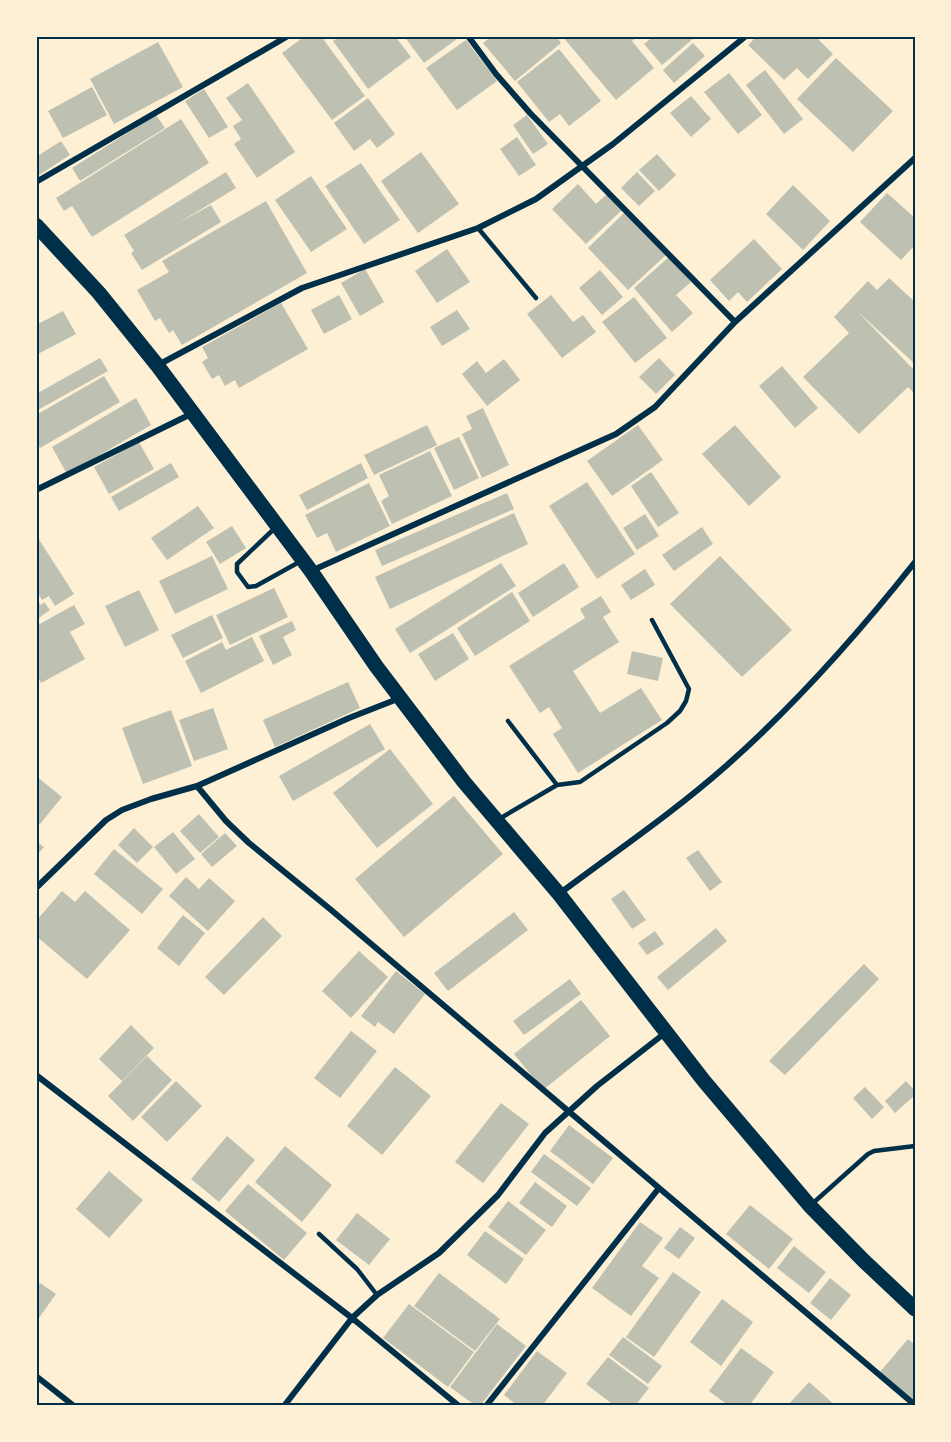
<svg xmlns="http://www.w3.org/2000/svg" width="951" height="1442" font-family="'Noto Sans',sans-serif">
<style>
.building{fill:#bec0b2}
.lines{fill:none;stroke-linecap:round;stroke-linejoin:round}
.service{stroke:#003049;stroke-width:4.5}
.minor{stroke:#003049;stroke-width:6}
.primary{stroke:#003049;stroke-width:15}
.neatline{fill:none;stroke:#003049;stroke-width:2}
</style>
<rect width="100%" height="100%" fill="#fdf0d5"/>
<path class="building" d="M305,36H321L365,96L332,120L282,53Z
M341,36H395L411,57L368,89L333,41Z
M404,36H461L424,63Z
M492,36H556L561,43L515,81L483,43Z
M562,36H637L632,41L654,68L616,100Z
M654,36H692L694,38L662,65L644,44Z
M757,36H815L833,54L808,79L797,68L784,80L748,45Z
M466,40L497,81L457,110L426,68Z
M158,42L183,87L114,124L90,79Z
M693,43L705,56L674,83L663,70Z
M559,49L601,101L569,126L560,114L549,122L517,82Z
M836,58L893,111L853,152L797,99Z
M765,70L803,119L784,134L746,85Z
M729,73L762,115L738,134L704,92Z
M248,83L295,152L257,178L234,144L241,139L233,126L242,120L226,98Z
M92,87L107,115L63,138L48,111Z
M204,89L228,127L209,138L185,101Z
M691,96L711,119L691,137L670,113Z
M368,98L395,134L377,148L370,139L354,151L334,123Z
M156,115L165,128L80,181L72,168Z
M527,115L548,144L533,154L513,125Z
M181,119L209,163L92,237L72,206L64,211L56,198Z
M517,137L536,165L519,176L500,149Z
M61,141L70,155L36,177V157Z
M421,152L459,204L418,233L381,181Z
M657,154L676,175L659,191L639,170Z
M361,163L400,220L364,244L325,186Z
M226,172L236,188L177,224L211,205L221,222L142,270L131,253L134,251L124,235Z
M637,172L655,191L639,206L621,188Z
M311,176L347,229L311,252L275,200Z
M578,184L596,204L607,194L622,210L586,244L552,209Z
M793,185L830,221L803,250L766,214Z
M887,193L915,218V245L901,260L860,222Z
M266,201L307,273L182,345L173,330L169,333L160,318L155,321L137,290L169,272L162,261Z
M625,212L666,255L628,290L588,248Z
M754,239L782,269L747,302L738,292L729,301L710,280Z
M447,249L470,282L437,303L415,271Z
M669,257L691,282L676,295L693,313L672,332L634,288Z
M365,269L384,302L360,316L341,283Z
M600,270L623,297L602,315L579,288Z
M889,278L915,302V364L857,311L915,371V394L908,387L859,434L803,377L849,333L834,317L868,281L877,290Z
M339,295L352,319L324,334L311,310Z
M551,295L573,322L583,315L596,332L562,358L527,314Z
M634,297L667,338L635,363L602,322Z
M281,303L308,349L239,388L235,380L225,386L219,375L212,379L202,362L208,358L202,347Z
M457,310L470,329L442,346L430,327Z
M63,311L76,334L36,355V325Z
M100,358L108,371L36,411V394Z
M659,358L675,375L656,394L639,377Z
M504,359L520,380L487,406L462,374L477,361L486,373Z
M782,366L818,408L795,428L759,386Z
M104,376L120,402L40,448L36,440V415Z
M136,398L151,425L67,474L52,447Z
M483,408L509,465L482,478L462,434L472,429L466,416Z
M427,425L437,445L374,475L364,455Z
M638,425L663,460L612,496L587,461Z
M735,425L781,477L749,506L702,454Z
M459,437L479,478L454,490L434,448Z
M139,442L154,469L109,494L94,467Z
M430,451L452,496L392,524L381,501L389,496L379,475Z
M171,463L179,477L119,511L111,497Z
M361,463L368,478L307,510L299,495Z
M651,472L679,513L658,527L631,486Z
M587,482L635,554L597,579L549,506Z
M369,483L390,526L336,552L327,533L317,538L305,515Z
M507,493L514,509L382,566L375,550Z
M198,506L214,528L167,560L151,538Z
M514,513L528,544L390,609L375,577Z
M645,514L659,536L637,550L623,528Z
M232,526L246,548L220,564L206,542Z
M702,527L713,544L674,571L662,555Z
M36,535L74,594L55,606L49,596L42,600L36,590Z
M212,556L228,589L175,614L159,581Z
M720,556L792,630L742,677L670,604Z
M501,563L516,586L410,653L395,629Z
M564,563L579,587L533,617L518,593Z
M645,569L655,585L631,600L621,585Z
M274,588L288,617L230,645L216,615Z
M139,590L159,630L125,647L105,606Z
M512,592L530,621L475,656L457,628Z
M601,596L611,612L603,617L619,642L573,671L600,713L641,688L662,720L578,773L553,734L562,728L549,707L540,713L509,666L585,618L580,609Z
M36,599L41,605L44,602L50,610L36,620Z
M74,605L85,624L70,632L85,659L41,683L36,673V626Z
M212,615L223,638L183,658L171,635Z
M292,621L296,630L283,637L292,655L273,665L259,636Z
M453,633L469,659L435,681L418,654Z
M252,637L264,661L201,693L185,661L222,642L226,650Z
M632,651L663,658L658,681L627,674Z
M348,682L360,708L275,747L263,720Z
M213,708L228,749L194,761L179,720Z
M171,710L192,766L143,784L122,728Z
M370,724L385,749L293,801L279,776Z
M390,749L433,804L377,848L333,793Z
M36,776L62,797L40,824L36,821Z
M454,796L503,854L404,937L355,879Z
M199,814L219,837L200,853L180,831Z
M134,828L153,847L137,863L118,845Z
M173,832L195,859L176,874L154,847Z
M225,833L237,846L212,867L201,854Z
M36,841L44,847L36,856Z
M114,849L163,889L142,914L94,874Z
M698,850L722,882L710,891L686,858Z
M186,877L199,889L209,878L235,901L208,931L169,896Z
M624,890L646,920L632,929L611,899Z
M62,891L75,902L85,891L130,930L87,979L36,936V921Z
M514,912L528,930L448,991L434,973Z
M183,915L205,933L179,966L157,948Z
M263,917L282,936L224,995L205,977Z
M716,928L727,941L668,990L657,977Z
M655,931L664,944L647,955L638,943Z
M359,951L388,977L351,1018L322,991Z
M864,964L879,979L785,1075L769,1061Z
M396,971L425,994L394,1034L378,1022L375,1027L361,1016Z
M570,979L581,994L524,1035L513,1021Z
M581,1000L610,1036L543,1090L514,1054Z
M131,1025L154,1048L122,1081L99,1059Z
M351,1031L377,1051L340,1098L314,1078Z
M147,1056L172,1080L133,1121L108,1096Z
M395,1067L431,1096L382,1155L347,1126Z
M176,1081L202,1106L167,1142L141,1117Z
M906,1081L915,1091V1095L895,1113L885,1101Z
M865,1087L884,1107L872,1119L853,1098Z
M501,1103L529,1124L483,1183L455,1162Z
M569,1125L613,1158L593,1184L550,1151Z
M227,1136L255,1160L219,1202L191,1179Z
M285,1146L332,1185L302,1222L255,1182Z
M544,1154L591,1188L577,1206L531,1172Z
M109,1171L143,1200L109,1238L76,1209Z
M535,1182L567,1206L552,1227L519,1203Z
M248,1184L307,1233L284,1260L225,1211Z
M508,1201L546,1230L526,1255L488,1227Z
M750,1205L793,1239L769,1269L726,1234Z
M357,1213L390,1239L369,1265L336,1240Z
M640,1222L663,1238L642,1266L659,1278L631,1316L592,1288Z
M680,1227L695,1238L679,1259L664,1248Z
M485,1231L524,1259L506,1284L467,1255Z
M794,1246L826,1272L809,1293L777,1268Z
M673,1272L701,1292L654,1357L626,1337Z
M439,1273L500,1319L475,1351L414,1306Z
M830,1278L851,1295L831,1320L810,1303Z
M40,1283L56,1294L36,1322V1288Z
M722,1299L753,1322L721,1366L690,1342Z
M409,1304L474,1352L448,1387L383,1338Z
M497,1324L526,1346L480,1406H476L450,1387Z
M623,1337L662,1366L648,1384L609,1355Z
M908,1339L915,1345V1402L880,1372Z
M741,1348L774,1372L749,1406H729L709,1391Z
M537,1351L567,1373L542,1406H518L504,1395Z
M608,1357L649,1388L635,1406H615L586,1384Z
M809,1382L836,1406H787Z"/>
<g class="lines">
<path class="service" d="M478,228L536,298
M275,528L237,564V572L248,587L256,586L301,561
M508,721L557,785
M499,819L557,785L580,782L667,723L680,711L686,701L689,689L652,620
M812,1204L868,1154L874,1151L915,1146
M319,1234L357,1269L377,1295"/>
<path class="minor" d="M468,36L496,74L530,113L735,322
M36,182L288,36
M158,365L302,288L478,228L536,199L613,144L746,36
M36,490L191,414
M311,571L616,434L655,407L735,322L915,158
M197,786L226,821L249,843L330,909L915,1405
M36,888L106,820L122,810L151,799L197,786L349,718L400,698
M559,894C615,852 674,812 726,766C795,705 858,634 915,562
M36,1075L352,1318L459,1406
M36,1376L74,1406
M284,1406L352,1318L377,1295L439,1253L498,1195L545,1133L597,1086L665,1033
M486,1406L659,1188"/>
<path class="primary" d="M36,225L99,293L157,365L311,571L376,666L464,782L559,894L704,1081L810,1206L864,1261L915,1309"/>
</g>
<rect width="951" height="1442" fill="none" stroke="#fdf0d5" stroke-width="75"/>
<rect x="38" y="38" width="876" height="1366" class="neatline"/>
</svg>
